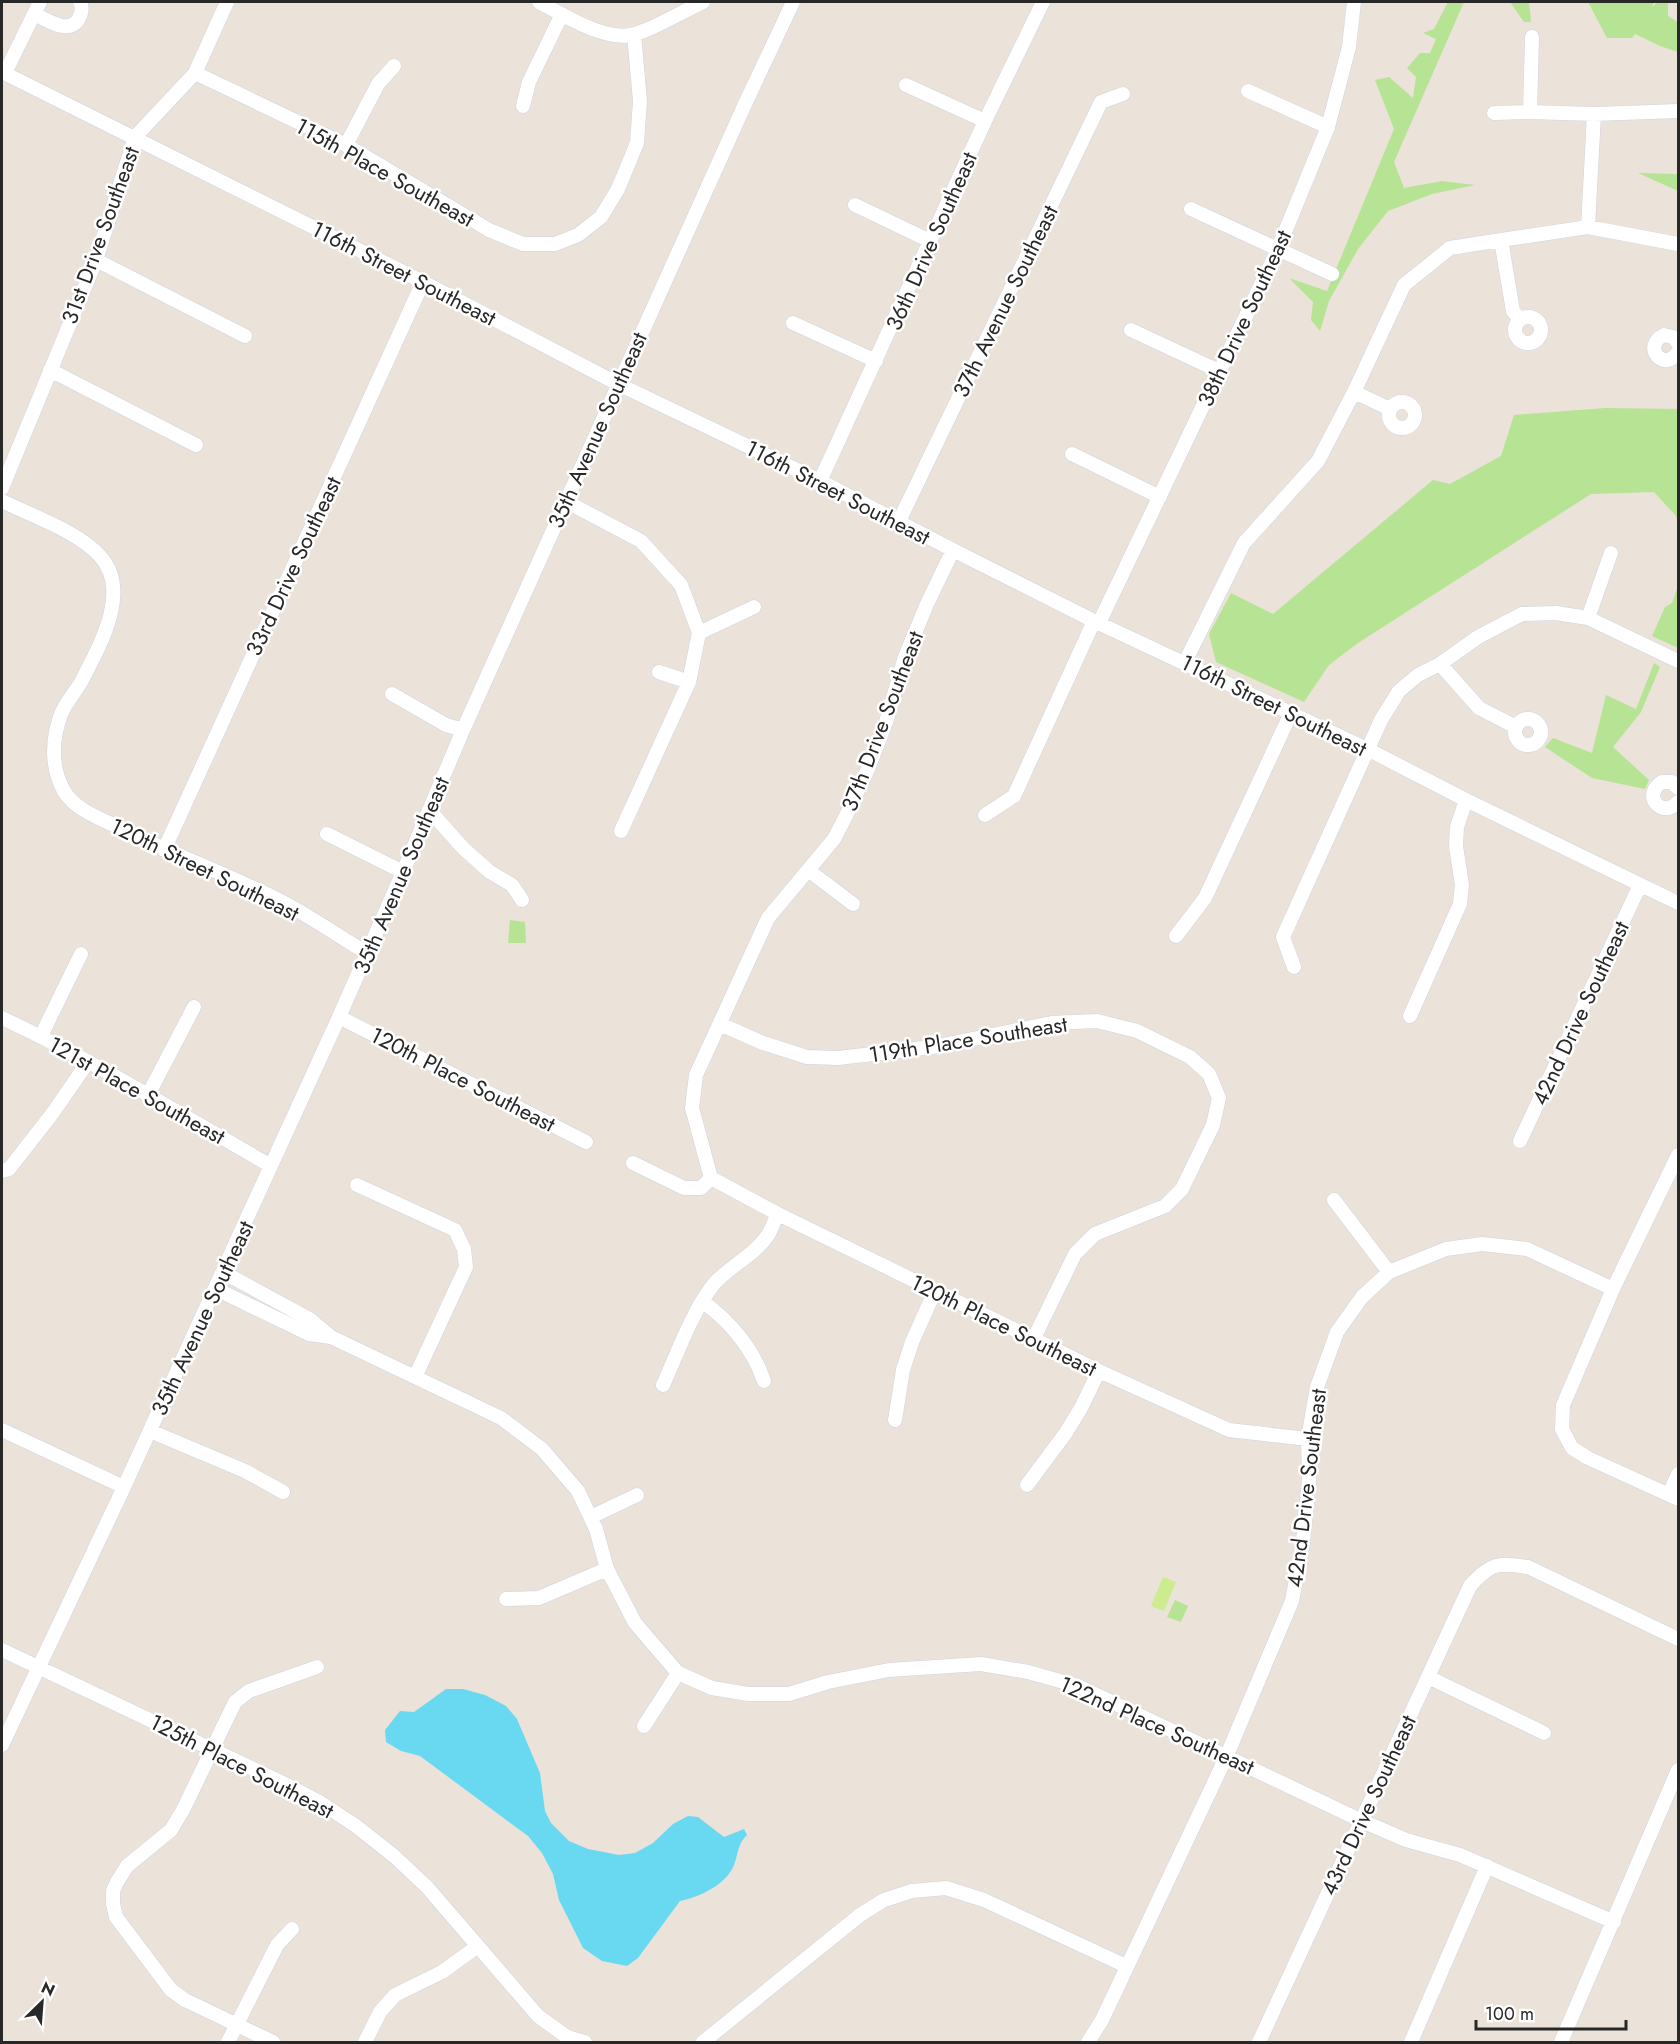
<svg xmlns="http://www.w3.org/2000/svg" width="1680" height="2044" font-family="Jost,sans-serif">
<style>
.green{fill:#b6e494}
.pitch{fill:#ccec8f}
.water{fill:#69d9f1}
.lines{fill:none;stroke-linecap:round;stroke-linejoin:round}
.minor-casing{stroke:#cfd4e2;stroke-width:15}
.minor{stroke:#fff;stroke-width:14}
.labels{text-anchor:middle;stroke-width:5;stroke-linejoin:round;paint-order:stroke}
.street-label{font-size:22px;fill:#282828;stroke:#fff}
</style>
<rect width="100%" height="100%" fill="#ebe2d9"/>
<path class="green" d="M1448,2H1464L1394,162L1404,188L1442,181L1475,185L1432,194L1388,211L1358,249L1329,301L1320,331L1311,320L1313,302L1289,278L1327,291L1394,129L1375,80L1389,77L1413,98L1416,77L1407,68L1420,53H1430L1436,39L1423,33L1434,29Z
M1510,2H1529L1531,22H1524Z
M1588,2H1654L1652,7L1658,2H1668V16L1678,22V52L1660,46L1635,34L1632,38H1607Z
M1638,173L1678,174V191Z
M1605,408L1678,409V523L1676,516L1654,492L1591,494L1358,643L1329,665L1304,702L1216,662L1209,634L1231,593L1273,614L1433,480L1450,484L1501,456L1514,415Z
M1678,586V648L1652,636L1665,607L1672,603Z
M1654,663L1660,667L1641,712L1613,747L1649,780L1645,789L1592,778L1545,747L1553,738L1592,753L1606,695L1636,709Z
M510,920L525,922L526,943H508Z
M1175,1600L1188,1606L1181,1622L1167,1617Z"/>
<path class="pitch" d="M1163,1577L1176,1582L1164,1611L1151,1606Z"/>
<path class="water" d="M446,1689H463L485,1695L506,1706L517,1719L540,1773L545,1811L551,1823L569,1841L588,1849L619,1855L635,1853L653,1843L673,1824L688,1816L698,1817L724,1837L744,1829L747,1835C737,1845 739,1852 734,1865C726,1885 699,1897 680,1901L638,1958L627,1966L602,1961L583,1948L559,1900L553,1874L542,1853L528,1836L420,1756L401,1751L386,1742L385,1730L400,1711L414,1712Z"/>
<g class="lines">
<defs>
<path id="minor" d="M539,2C563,15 607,43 635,34C656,28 683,11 703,2
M34,14C47,19 67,35 78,20C82,13 83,8 80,2
M2,72L423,282L618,384L820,481L953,550L1094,621L1367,749L1466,800L1678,903
M5,73L40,2
M195,73L346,145L489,230L523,244H555L578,235L601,217L618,189L637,143L640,101L634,34
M906,85L985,121
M1248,91L1328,127
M523,106L529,82L562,14
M1530,112L1532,37
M1494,113L1530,112L1594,114L1678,111
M346,145L378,84L394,66
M855,205L930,241
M1191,209L1332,274
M1588,227L1594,114
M1501,240L1513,311L1520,320
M96,260L245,336
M1515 330a13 13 0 1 1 26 0a13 13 0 1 1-26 0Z
M793,323L876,361
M1131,330L1219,371
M1678,343L1673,337L1664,335C1641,346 1664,374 1678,352
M50,370L196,445
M1354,392L1390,409
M1389 415a13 13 0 1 1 26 0a13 13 0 1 1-26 0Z
M1072,454L1160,497
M820,481L985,121L1043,2H1041
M2,488L96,260L135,137L195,73L227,2
M2,501C30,515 79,532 100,556C132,591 99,647 81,682C75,693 64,704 60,717C52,741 51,768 64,791C75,810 101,819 120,828C170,853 223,873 273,897C306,913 336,935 367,953
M565,501L641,541L681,585L699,633L689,682L621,831
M899,521L1101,102L1123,94
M1588,618L1611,553
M1099,623L1278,249L1328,127L1349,47L1354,2
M699,633L754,607
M1185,662L1244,543L1318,461L1354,392L1404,285L1450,248L1501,240L1588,227L1678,244
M1440,664L1479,708L1516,727
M659,672L689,682
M392,694L446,725L463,730
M1515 732a13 13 0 1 1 26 0a13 13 0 1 1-26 0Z
M1678,788L1672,782H1662C1641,795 1662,820 1678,802
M429,810L464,849L490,872L512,885L522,900
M985,815L1014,796L1094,621
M327,834L403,872
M164,850L423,282
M808,870L853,904
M1176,936L1205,898L1291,713
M1294,967L1283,937L1381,720L1399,691L1418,675L1440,664L1478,637L1522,614L1556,613L1588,618L1678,661
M1410,1016L1460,904L1462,885L1456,846L1457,827L1466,800
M339,1017L586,1142
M2,1018C94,1061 182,1115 271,1166
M720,1024L763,1043L807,1057L838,1058L933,1047L1052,1023L1097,1021L1137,1031L1190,1057L1209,1074L1219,1098L1213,1125L1182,1189L1165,1206L1095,1234L1075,1254L1034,1338
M41,1036L81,954
M148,1095L194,1007
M1520,1141L1640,885
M1678,1155L1613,1289L1563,1405L1562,1429L1572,1448L1588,1458L1678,1499
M633,1163L684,1188H701L711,1178
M2,1171L9,1169L52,1114L88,1062
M711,1178L692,1108L696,1075L768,918L834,839L846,816L868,769L886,722L905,657L927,604L953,550
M711,1178L778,1214L1099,1371L1229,1430L1308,1439
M357,1185L455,1230L464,1249L466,1267L415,1377
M1334,1200L1389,1272
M223,1272L311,1320L331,1337
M216,1289L309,1334L331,1337L501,1418L542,1449L578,1491L596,1529L607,1569L635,1623L678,1673L712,1688L748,1694H789L828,1682L889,1670L981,1664L1028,1672L1078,1686L1360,1820L1406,1840L1460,1855L1614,1922
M703,1302C730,1321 753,1349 764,1381
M663,1385C678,1352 691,1314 713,1285C729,1266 754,1256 768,1235C772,1229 774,1221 778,1214
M895,1420L903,1370L912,1342L935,1291
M2,1430L124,1487
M150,1431L245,1471L283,1492
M1027,1485L1065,1434L1081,1408L1099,1371
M1669,1494L1678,1474
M591,1517L637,1495
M506,1599L539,1598L607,1569
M2,1650L287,1785L321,1803L356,1826L394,1856L427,1887L538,2016L567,2037L585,2042
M1428,1677L1544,1733
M644,1726L678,1673
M2,1745L124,1487L339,1017L403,872L463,730L745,104L793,2
M228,2042L277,1945L292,1929
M273,2042L185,2000L171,1990L116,1917L113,1904V1891L117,1882L127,1866L171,1830L183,1810L235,1702L249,1691L317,1667
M365,2042L380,2012L395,1995L442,1972L478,1946
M703,2042L860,1915L884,1900L912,1891L946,1888L984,1900L1126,1966
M1088,2042L1102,2020L1227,1755L1292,1601L1303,1542L1309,1480L1308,1439L1317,1387L1337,1332L1362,1297L1389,1272L1446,1249L1482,1244L1527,1249L1613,1289
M1259,2042L1470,1586C1492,1562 1497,1563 1528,1567L1678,1639
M1411,2042L1487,1866
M1561,2042L1678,1770"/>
</defs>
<use href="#minor" class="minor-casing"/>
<use href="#minor" class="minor"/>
</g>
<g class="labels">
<g class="street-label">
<text transform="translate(385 172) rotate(29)" y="8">115th Place Southeast</text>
<text transform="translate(100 235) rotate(-70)" y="8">31st Drive Southeast</text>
<text transform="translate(931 241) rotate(-66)" y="8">36th Drive Southeast</text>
<text transform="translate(404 273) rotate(27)" y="8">116th Street Southeast</text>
<text transform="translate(1005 301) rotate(-64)" y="8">37th Avenue Southeast</text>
<text transform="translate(1244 318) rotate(-65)" y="8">38th Drive Southeast</text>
<text transform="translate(597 430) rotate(-66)" y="8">35th Avenue Southeast</text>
<text transform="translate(838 492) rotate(27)" y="8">116th Street Southeast</text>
<text transform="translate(293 566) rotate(-65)" y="8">33rd Drive Southeast</text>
<text transform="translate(1274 705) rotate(26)" y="8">116th Street Southeast</text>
<text transform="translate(882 721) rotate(-69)" y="8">37th Drive Southeast</text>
<text transform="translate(205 869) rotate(26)" y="8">120th Street Southeast</text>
<text transform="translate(401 875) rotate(-67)" y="8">35th Avenue Southeast</text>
<text transform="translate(1580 1013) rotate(-65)" y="8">42nd Drive Southeast</text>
<text transform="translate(968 1039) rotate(-9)" y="8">119th Place Southeast</text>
<text transform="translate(463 1079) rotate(27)" y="8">120th Place Southeast</text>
<text transform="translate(137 1090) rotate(29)" y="8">121st Place Southeast</text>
<text transform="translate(202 1318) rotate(-65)" y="8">35th Avenue Southeast</text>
<text transform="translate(1004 1325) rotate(26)" y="8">120th Place Southeast</text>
<text transform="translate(1306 1488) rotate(-83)" y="8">42nd Drive Southeast</text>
<text transform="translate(1157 1725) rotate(24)" y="8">122nd Place Southeast</text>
<text transform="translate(242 1766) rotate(27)" y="8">125th Place Southeast</text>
<text transform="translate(1368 1805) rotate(-65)" y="8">43rd Drive Southeast</text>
</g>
</g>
<rect width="1680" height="2044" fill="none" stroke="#282828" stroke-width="6"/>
<g transform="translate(42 2002) rotate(25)" stroke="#ffffff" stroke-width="4.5" paint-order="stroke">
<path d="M0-4.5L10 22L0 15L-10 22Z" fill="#282828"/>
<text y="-9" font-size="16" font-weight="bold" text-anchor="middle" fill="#282828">N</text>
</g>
<path d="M1476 2020v9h150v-9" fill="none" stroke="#282828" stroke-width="3"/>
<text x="1485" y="2020" font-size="18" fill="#282828" stroke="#ffffff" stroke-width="4.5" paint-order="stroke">100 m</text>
</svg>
